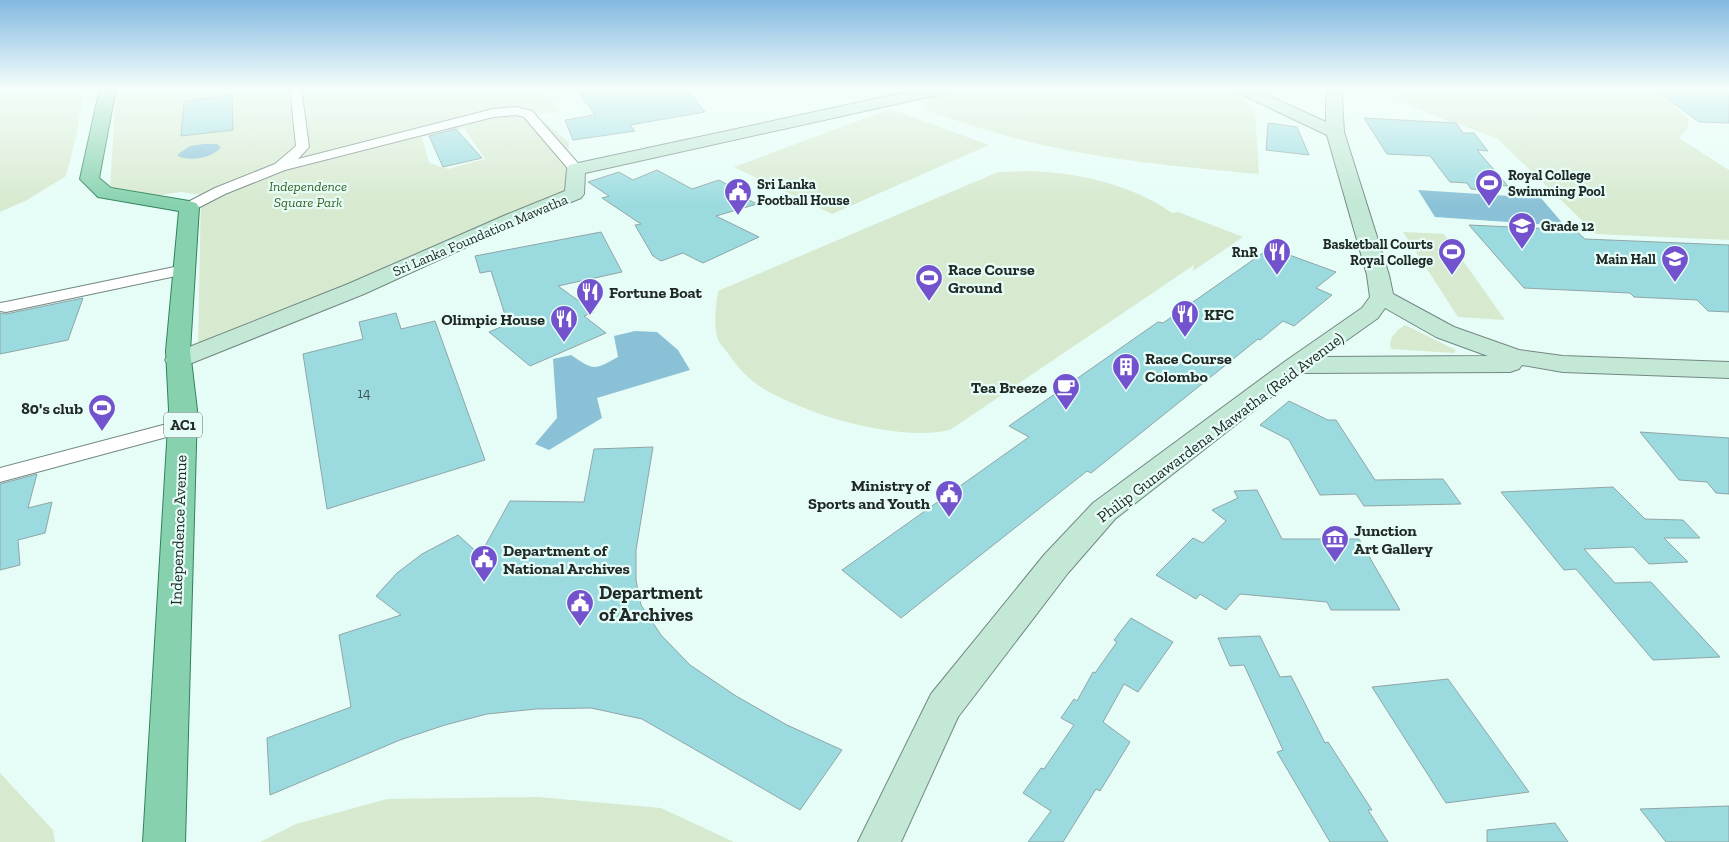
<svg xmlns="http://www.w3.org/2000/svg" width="1729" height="842" font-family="'Zilla Slab',serif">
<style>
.green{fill:#d7e9cf;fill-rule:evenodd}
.water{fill:#8bc1d7}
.building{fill:#9bdbe0;stroke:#8fa5a6}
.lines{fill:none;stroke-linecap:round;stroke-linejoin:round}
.street-casing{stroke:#738783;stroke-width:2}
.secondary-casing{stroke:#738783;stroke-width:2}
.primary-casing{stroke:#2f835c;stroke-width:2}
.street{fill:#fff;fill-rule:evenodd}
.secondary{fill:#c3e8d6;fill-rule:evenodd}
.primary{fill:#87d1ae;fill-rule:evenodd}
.labels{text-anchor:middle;stroke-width:4.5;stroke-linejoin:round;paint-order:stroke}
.far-poi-label{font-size:14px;font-weight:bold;fill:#212927;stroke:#e6fdf7;text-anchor:start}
.far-park-label{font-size:14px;font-style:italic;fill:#3d622a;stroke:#e6fdf7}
.far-street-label{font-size:14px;fill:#212927;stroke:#e6fdf7}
.number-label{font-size:14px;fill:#405655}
.shield{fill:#e6fdf7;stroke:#5c6965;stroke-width:1}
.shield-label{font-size:15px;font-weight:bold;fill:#212927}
.poi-label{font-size:16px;font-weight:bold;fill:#212927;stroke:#e6fdf7;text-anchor:start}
.street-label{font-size:16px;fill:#212927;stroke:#e6fdf7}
.near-poi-label{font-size:19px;font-weight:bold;fill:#212927;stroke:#e6fdf7;text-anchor:start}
</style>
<rect width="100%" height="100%" fill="#e6fdf7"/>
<path class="green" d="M0,88H84L76,137L66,176L27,200L0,212Z
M116,88H538L550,97L559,111L479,125L537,116L569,142L564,206L404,271L198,348L201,195L181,192L154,196L110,189ZM464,128L485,159L448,169L429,163L422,137Z
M984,88H1220L1242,96L1255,112L1259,174C1181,167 1102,160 1026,141C991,132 957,121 924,110L926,98Z
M1390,88H1645L1670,101L1688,120V128L1679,138L1729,170V240L1596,234L1499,140C1477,127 1398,111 1390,88Z
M890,109L989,145L832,214L734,167Z
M1030,171C1079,173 1131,184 1172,213L1178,212L1243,237L1193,271L1194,265L950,430C899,442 810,416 764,389C749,380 737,367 727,352C724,348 720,344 718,340C713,325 716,305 718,291L998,172Z
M1403,232L1444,234L1505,320L1458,317Z
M1405,325L1456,350L1454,353L1391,349C1387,339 1397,330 1405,325Z
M0,773L53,830L55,842H0Z
M538,797L661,808L734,842H260L296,824L387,799Z"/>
<path class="water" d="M204,144H217L221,147C213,158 190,162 178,156V154L190,146Z
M1418,190L1541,198L1565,226L1435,217Z
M635,331L657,332L678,350L690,370L597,398L602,418L549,450L535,444L557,418L553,359L571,355C594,370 593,371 618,357L614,336Z"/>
<path class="building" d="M576,88H609L613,93L651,88H686L705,112L630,125L635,131L573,140L565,120L595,115Z
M1653,88L1687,90L1692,88H1706L1729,93V123L1699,122Z
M232,95L233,130L181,136L184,102Z
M1364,118L1456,123L1463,133H1474L1488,151L1477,150L1508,186L1495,185L1500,191L1471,189L1467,183L1450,182L1430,156L1387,154Z
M1268,123L1297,127L1309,155L1266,150Z
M456,129L482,158L443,167L429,136Z
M657,170L692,189L719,180L741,192L737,194L757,204L716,216L759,237L703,263L683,253L661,261L653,256L635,225L641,224L602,198L609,196L588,182L619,172L633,180Z
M1469,225L1575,230L1585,239L1729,245V312L1708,311L1697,300L1634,297L1630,293L1524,288Z
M601,232L622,272L558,286L594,312L584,316L606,333L530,366L489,332L508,324L491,271L480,273L475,256Z
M1270,248L1336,272L1316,288L1332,295L1294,326L1283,321L1260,340L1258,339L1091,473L1087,471L901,618L842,570L1029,437L1009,426L1158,322L1163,323Z
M83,298L68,340L0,354V313L6,314Z
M396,313L401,329L435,321L485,460L327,509L303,354L363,339L359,322Z
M1289,401L1328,420H1336L1375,480L1443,479L1461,504L1364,506L1356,494L1320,495L1289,440L1260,425Z
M1640,432L1729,438V494L1716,493L1707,482L1679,480Z
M653,447L636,550V580L641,605L661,635L690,665L736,696L787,725L842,750L800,810L642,719L591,708L536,709L487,714L445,725L400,740L270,795L267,738L351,707L339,635L401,615L376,596L397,573L422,554L458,535L480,555L510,501L584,502L594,449Z
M37,474L28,508L52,502L45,533L18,540L20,565L0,570V484Z
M1613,487L1645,519L1683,520L1700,538H1664L1688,562L1649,564L1633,547L1584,549L1615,583L1651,582L1720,657L1653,660L1576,569L1564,570L1501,492Z
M1257,490L1282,539H1359L1400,610H1331L1327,602L1240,594L1226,610L1200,594L1196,599L1156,575L1193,538L1203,543L1226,521L1212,510L1238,498L1234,491Z
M1131,618L1173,642L1138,692L1124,684L1103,722L1130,742L1100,791L1096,789L1063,842H1028L1051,811L1023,793L1041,768L1044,769L1074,725L1061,718L1074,699L1077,701L1093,672L1095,673L1117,642L1114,640Z
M1260,636L1280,677L1291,676L1325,743L1328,742L1372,810H1368L1388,842H1330L1277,752L1283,750L1244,665L1230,666L1218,638Z
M1448,679L1529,792L1446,803L1372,687Z
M1729,806V842H1666L1640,809Z
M1555,823L1568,842H1487V830Z"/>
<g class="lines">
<defs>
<path id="street" d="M290,88H301L309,147L298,159L493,109L516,107L532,111L583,169L576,173L571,172L524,117L516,115L493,117L285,170L225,194L194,210H184L182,207L184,204L215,188L275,164L296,146Z
M184,265L190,267L192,270L190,273L6,312L0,311V303L6,302Z
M182,420L189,421L192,426L189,431L0,482V468Z"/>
<path id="secondary" d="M926,88H954L952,91L946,93L585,173L584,194L581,198L522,222L364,294L187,365L178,368L169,365L165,360L169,355L348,284L508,214L565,191L567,169L569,165Z
M1233,88H1252L1326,122V99L1329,88H1344L1342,99L1344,132L1389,275L1393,294L1454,327L1519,350L1563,356L1729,362V378L1563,372L1522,365L1519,369L1510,372L1302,373L1115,519L1068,573L958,717L901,842H858L931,694L1044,555L1093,503L1287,360L1362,308L1370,297L1367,275L1327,135L1234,91ZM1385,308L1436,337L1488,356L1323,357L1378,318Z"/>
<path id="primary" d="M100,88H116L99,178L111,188L189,201L196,203L199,207L190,351L197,410L185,842H143L169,410L166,351L179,211L98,197L80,179Z"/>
</defs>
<use href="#street" class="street-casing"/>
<use href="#secondary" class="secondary-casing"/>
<use href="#primary" class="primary-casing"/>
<use href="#street" class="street"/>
<use href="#secondary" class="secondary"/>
<use href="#primary" class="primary"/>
</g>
<linearGradient id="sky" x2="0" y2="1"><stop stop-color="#83b9e1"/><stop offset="0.43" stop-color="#f4fefb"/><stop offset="1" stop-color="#f4fefb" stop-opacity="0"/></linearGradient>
<rect width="1729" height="205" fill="url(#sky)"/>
<defs>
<symbol id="stadium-pin" viewBox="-11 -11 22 30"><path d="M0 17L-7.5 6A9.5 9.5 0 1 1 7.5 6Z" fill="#7353cd" stroke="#e6fdf7"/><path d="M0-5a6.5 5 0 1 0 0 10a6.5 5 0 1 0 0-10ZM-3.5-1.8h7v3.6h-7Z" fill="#fff"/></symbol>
<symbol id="civic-pin" viewBox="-11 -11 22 30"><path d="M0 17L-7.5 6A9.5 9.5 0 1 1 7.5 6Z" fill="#7353cd" stroke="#e6fdf7"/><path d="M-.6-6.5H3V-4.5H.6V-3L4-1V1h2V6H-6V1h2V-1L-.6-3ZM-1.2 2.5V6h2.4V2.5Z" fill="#fff"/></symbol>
<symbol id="university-pin" viewBox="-11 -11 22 30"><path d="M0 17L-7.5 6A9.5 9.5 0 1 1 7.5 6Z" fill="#7353cd" stroke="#e6fdf7"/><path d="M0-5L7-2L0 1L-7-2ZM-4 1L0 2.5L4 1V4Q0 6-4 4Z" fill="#fff"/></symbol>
<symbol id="restaurant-pin" viewBox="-11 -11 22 30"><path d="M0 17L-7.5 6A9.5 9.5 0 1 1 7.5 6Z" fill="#7353cd" stroke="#e6fdf7"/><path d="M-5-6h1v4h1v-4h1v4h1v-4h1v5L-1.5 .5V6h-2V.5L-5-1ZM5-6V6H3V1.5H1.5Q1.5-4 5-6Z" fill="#fff"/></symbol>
<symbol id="building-pin" viewBox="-11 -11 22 30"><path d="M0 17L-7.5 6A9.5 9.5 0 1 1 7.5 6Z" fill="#7353cd" stroke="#e6fdf7"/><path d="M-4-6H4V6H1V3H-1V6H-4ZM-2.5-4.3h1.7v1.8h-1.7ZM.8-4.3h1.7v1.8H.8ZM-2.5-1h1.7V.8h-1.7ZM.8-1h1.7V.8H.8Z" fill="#fff"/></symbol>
<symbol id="cafe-pin" viewBox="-11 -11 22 30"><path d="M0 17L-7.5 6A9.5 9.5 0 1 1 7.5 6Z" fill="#7353cd" stroke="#e6fdf7"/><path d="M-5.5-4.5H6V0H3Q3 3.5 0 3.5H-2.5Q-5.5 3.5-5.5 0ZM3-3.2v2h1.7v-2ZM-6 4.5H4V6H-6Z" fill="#fff"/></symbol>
<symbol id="museum-pin" viewBox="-11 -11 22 30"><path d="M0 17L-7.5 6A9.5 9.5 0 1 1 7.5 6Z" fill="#7353cd" stroke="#e6fdf7"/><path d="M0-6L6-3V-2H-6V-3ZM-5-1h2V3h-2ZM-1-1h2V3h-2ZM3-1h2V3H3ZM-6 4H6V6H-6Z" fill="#fff"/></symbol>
</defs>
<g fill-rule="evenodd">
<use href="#stadium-pin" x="1473" y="167" width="32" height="43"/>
<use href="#civic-pin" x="722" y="176" width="32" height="43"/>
<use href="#university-pin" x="1506" y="210" width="32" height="43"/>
<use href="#restaurant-pin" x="1261" y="236" width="32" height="43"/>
<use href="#stadium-pin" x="1436" y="236" width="32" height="43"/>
<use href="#university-pin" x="1659" y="243" width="32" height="43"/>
<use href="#stadium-pin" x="913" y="262" width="32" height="43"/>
<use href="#restaurant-pin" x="574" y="276" width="32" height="43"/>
<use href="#restaurant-pin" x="1169" y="298" width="32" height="43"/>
<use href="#restaurant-pin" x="548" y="303" width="32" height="43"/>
<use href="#building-pin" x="1110" y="351" width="32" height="43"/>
<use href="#cafe-pin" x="1050" y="371" width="32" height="43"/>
<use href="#stadium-pin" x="86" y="392" width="32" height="43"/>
<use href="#civic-pin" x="933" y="478" width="32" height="43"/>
<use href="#museum-pin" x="1319" y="523" width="32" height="43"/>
<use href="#civic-pin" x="468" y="543" width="32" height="43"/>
<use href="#civic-pin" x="564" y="587" width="32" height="43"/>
</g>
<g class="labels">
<g class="far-poi-label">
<text x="1508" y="180">Royal College<tspan x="1508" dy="16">Swimming Pool</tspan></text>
<text x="757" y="189">Sri Lanka<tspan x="757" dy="16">Football House</tspan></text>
<text x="1541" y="231">Grade 12</text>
<text x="1433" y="249" text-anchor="end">Basketball Courts<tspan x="1433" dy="16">Royal College</tspan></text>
<text x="1258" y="257" text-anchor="end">RnR</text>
<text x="1656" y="264" text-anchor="end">Main Hall</text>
</g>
<g class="far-park-label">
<text x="308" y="191">Independence<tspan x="308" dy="16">Square Park</tspan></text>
</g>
<g class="far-street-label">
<text transform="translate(480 235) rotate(-23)" y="5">Sri Lanka Foundation Mawatha</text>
</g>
<g class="number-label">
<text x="364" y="398">14</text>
</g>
<rect class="shield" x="164" y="412.5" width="38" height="25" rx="4"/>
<g class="shield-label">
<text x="183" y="430">AC1</text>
</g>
<g class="poi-label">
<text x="948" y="275">Race Course<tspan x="948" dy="18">Ground</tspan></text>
<text x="609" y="298">Fortune Boat</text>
<text x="1204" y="320">KFC</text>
<text x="545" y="325" text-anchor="end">Olimpic House</text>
<text x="1145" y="364">Race Course<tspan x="1145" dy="18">Colombo</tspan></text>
<text x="1047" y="393" text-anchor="end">Tea Breeze</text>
<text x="83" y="414" text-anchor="end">80's club</text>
<text x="930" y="491" text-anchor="end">Ministry of<tspan x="930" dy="18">Sports and Youth</tspan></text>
<text x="1354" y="536">Junction<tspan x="1354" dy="18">Art Gallery</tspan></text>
<text x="503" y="556">Department of<tspan x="503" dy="18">National Archives</tspan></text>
</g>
<g class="street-label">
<text transform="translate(1220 427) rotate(-37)" y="6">Philip Gunawardena Mawatha (Reid Avenue)</text>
<text transform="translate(178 530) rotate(-88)" y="6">Independence Avenue</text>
</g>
<g class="near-poi-label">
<text x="599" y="599">Department<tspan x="599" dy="22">of Archives</tspan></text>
</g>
</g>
</svg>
